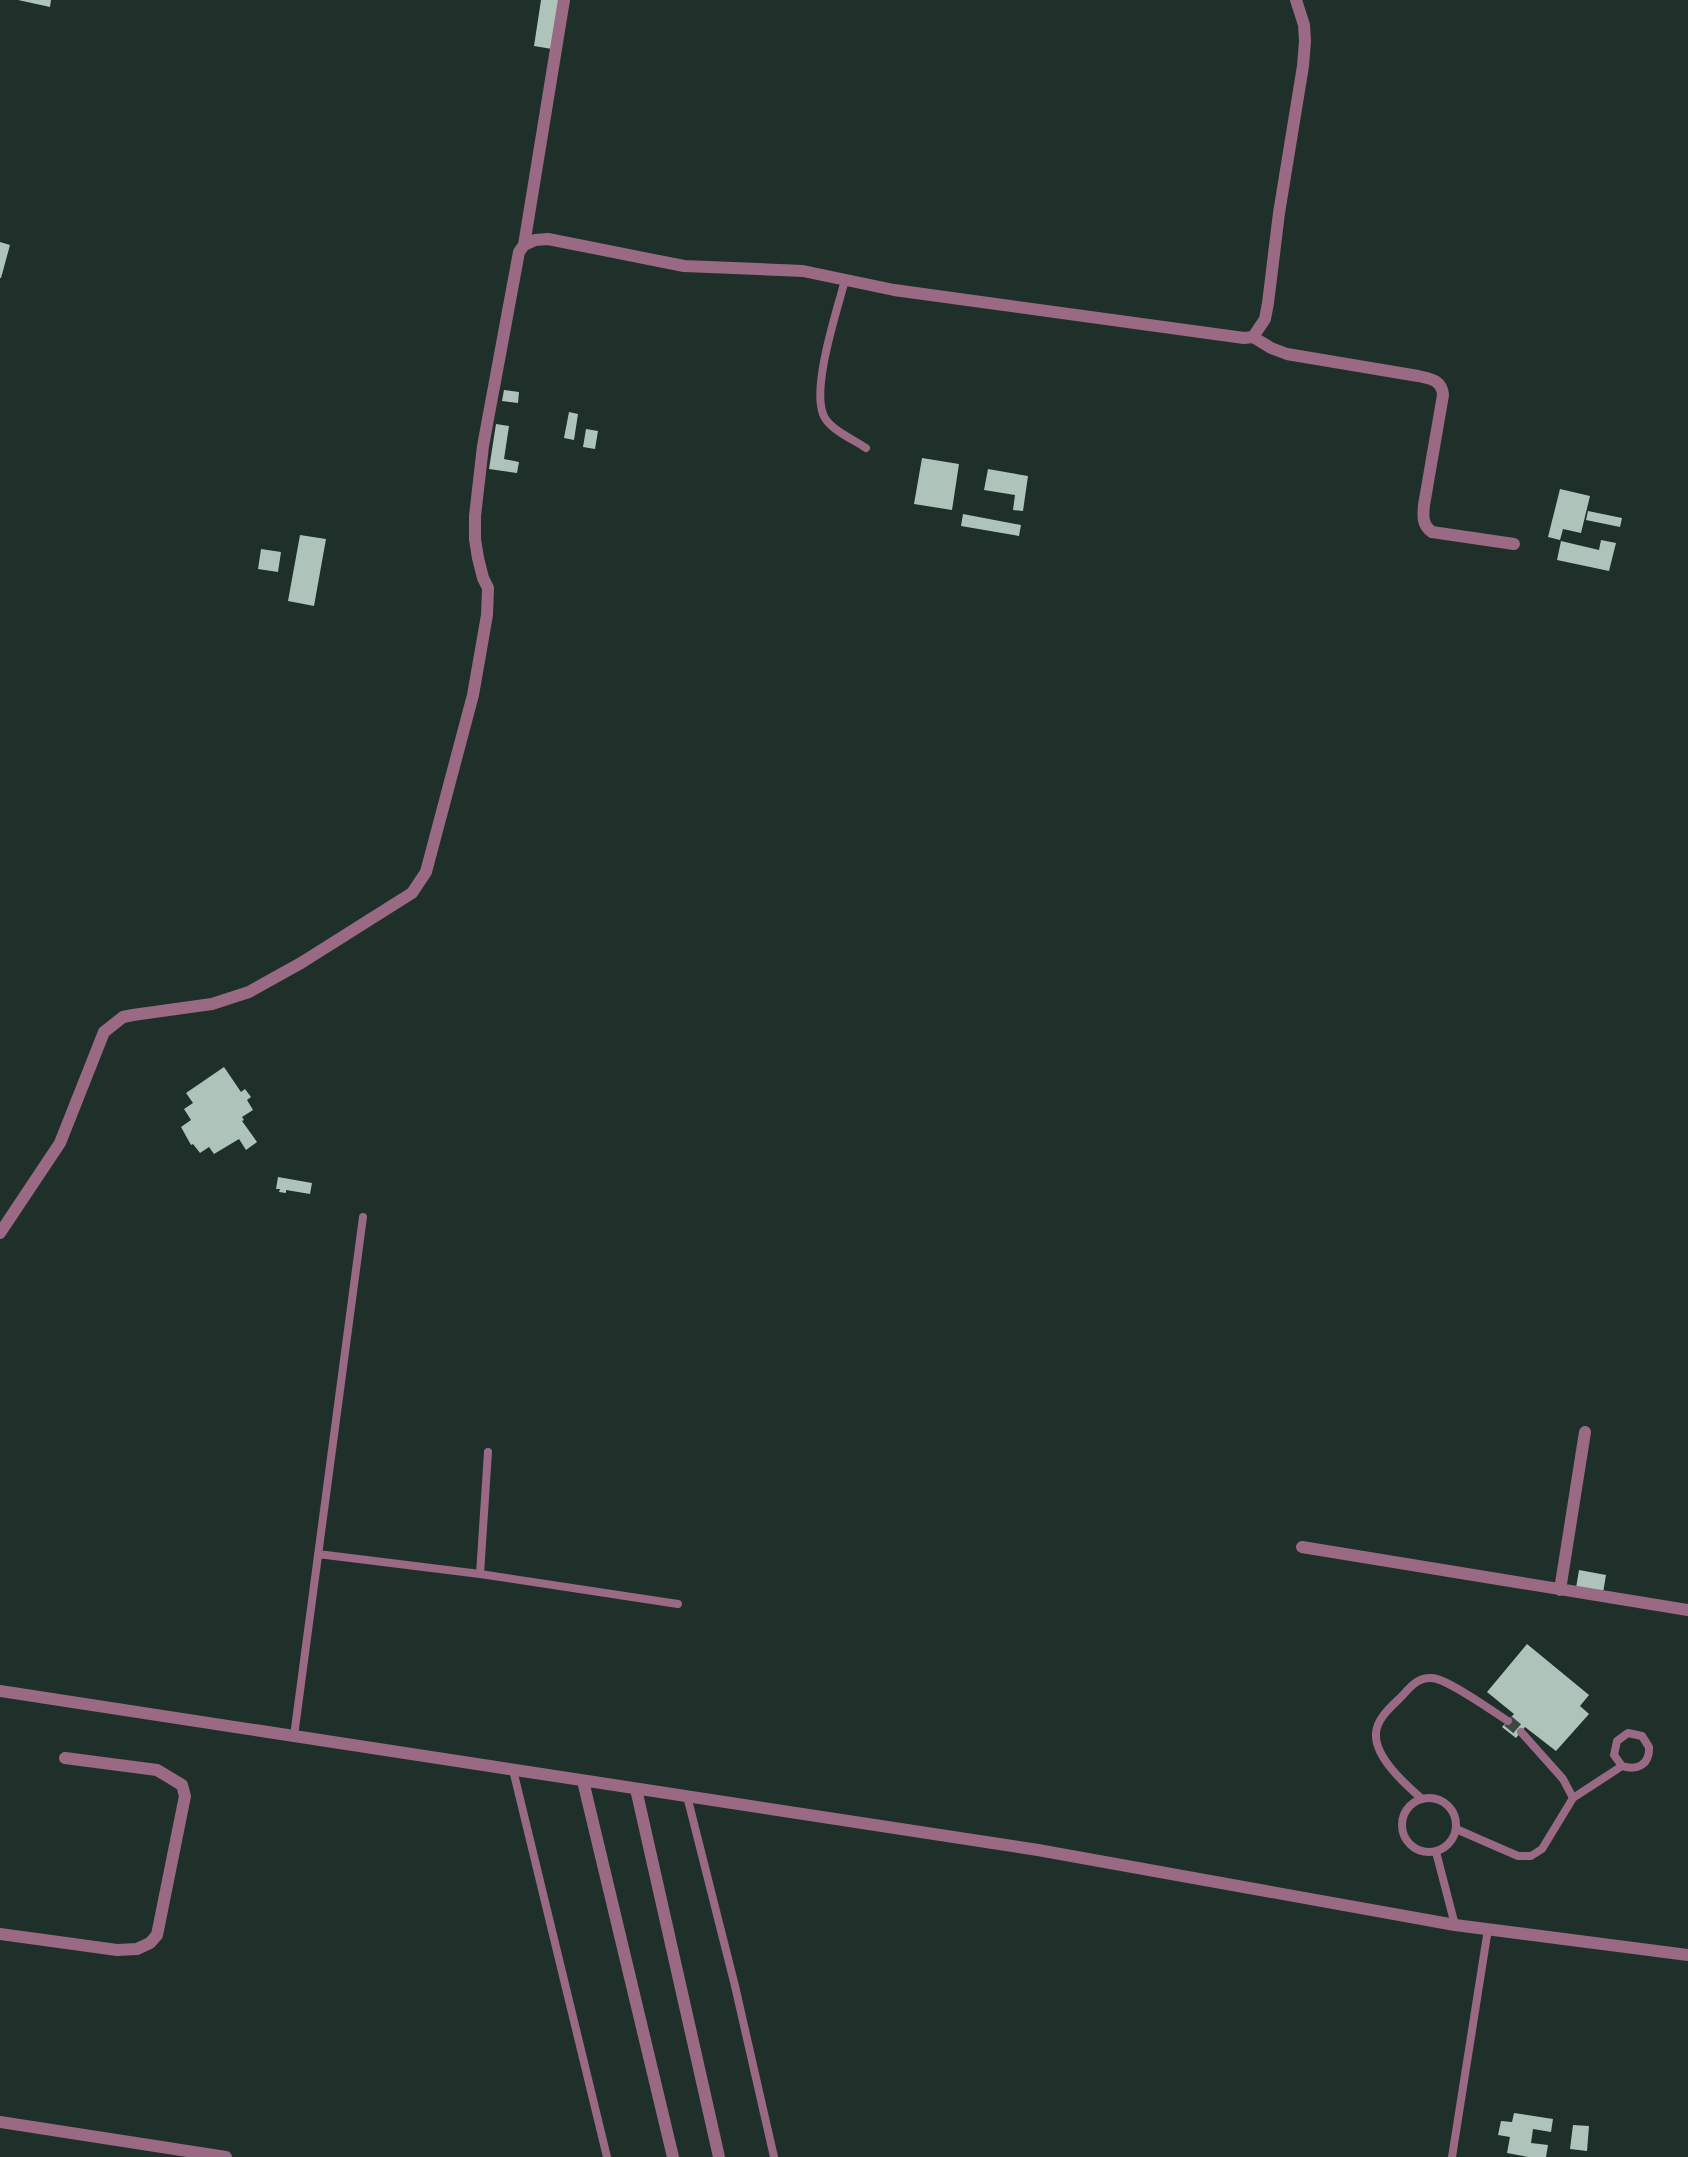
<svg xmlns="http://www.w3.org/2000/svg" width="1688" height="2157" font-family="'Source Sans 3',sans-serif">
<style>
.building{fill:#aec4bb}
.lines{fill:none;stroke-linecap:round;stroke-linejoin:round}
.minor-tunnel{stroke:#394a44;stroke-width:12;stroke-dasharray:12 6;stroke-linecap:butt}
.service{stroke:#9a6984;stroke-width:8}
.minor{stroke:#9a6984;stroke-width:12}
.tertiary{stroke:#9a6984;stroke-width:12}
</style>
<rect width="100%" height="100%" fill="#1e3029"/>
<path class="building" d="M18,0H51L50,7Z
M541,0H559L552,49L534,46Z
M0,242L10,245L1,278H0Z
M504,390L519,392L518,403L502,401Z
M569,412L578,414L574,440L564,438Z
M496,424L509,426L504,459L519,462L517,473L489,469Z
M586,429L598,431L595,449L583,447Z
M922,458L959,464L952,510L914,504Z
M988,469L1028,476L1023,511L1013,510L1015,495L984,490Z
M1560,489L1590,496L1581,533L1563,529L1560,540L1548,537Z
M1588,511L1622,518L1620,527L1586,520Z
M963,514L1021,525L1019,536L961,526Z
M300,535L326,539L314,606L288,601Z
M1601,540L1616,543L1609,571L1557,560L1561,541L1599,550Z
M261,549L281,552L278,572L258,569Z
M224,1067L241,1092L245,1089L251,1097L247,1100L253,1110L242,1117L244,1120L242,1121L257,1142L246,1150L239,1139L214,1154L209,1147L200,1153L193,1144L191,1145L181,1127L191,1120L184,1109L193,1103L186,1093Z
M278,1177L312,1183L310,1194L286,1190V1193L279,1192L280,1189H276Z
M1579,1570L1606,1575L1603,1593L1576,1588Z
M1527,1644L1589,1695L1580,1706L1589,1714L1556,1751L1525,1727L1516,1738L1502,1727L1514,1714L1487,1692Z
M1514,2113L1553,2119L1551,2132L1533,2129L1531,2143L1548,2145L1546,2157H1528L1507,2153L1510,2137L1498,2135L1501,2121L1512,2122Z
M1573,2125L1589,2126L1587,2151L1570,2149Z"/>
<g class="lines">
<path class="minor-tunnel" d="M1508,1721L1521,1732"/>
<path class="service" d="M845,280C837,311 812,385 823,414C828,429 853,439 866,448
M318,1554L480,1574L678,1604
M480,1574L488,1452
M1521,1732L1563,1779L1573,1798
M294,1736L363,1217
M513,1770L607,2157
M687,1796L735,1986L774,2157
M1402 1825a27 27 0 1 1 54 0a27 27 0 1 1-54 0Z
M1422,1799C1406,1785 1374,1757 1376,1733C1377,1718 1392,1706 1402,1696C1410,1687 1418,1677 1432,1678C1448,1679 1492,1711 1508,1721
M1456,1829L1518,1856H1531L1542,1849L1573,1798L1622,1766L1614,1755L1617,1741L1628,1733L1642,1736L1649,1747C1650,1764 1638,1771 1622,1766
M1436,1852L1455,1925
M1452,2157L1488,1929"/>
<path class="minor" d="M524,245L535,240L548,239L684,266L803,271L894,290L1244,338L1253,337L1265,319L1268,303L1279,213L1303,66L1305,41L1304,25L1296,0
M1253,337L1271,348L1287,354L1418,376C1431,379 1442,380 1443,395L1424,505C1423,516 1422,525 1432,532L1514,544
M0,1233L60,1143L104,1032L123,1017L133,1015L212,1004L249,992L301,963L412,893L426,872L473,695L487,615L488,588L483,578L478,558L475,539V516L483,446L519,252L524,245L564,0
M1302,1547L1688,1610
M1560,1590L1585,1432
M0,1934L117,1950L137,1949L150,1943L157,1935L185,1796L182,1785L157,1770L65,1758
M0,2122L226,2157"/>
<path class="tertiary" d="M0,1691L1038,1850L1455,1925L1688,1955
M583,1781L673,2157
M636,1789L719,2157"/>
</g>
</svg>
